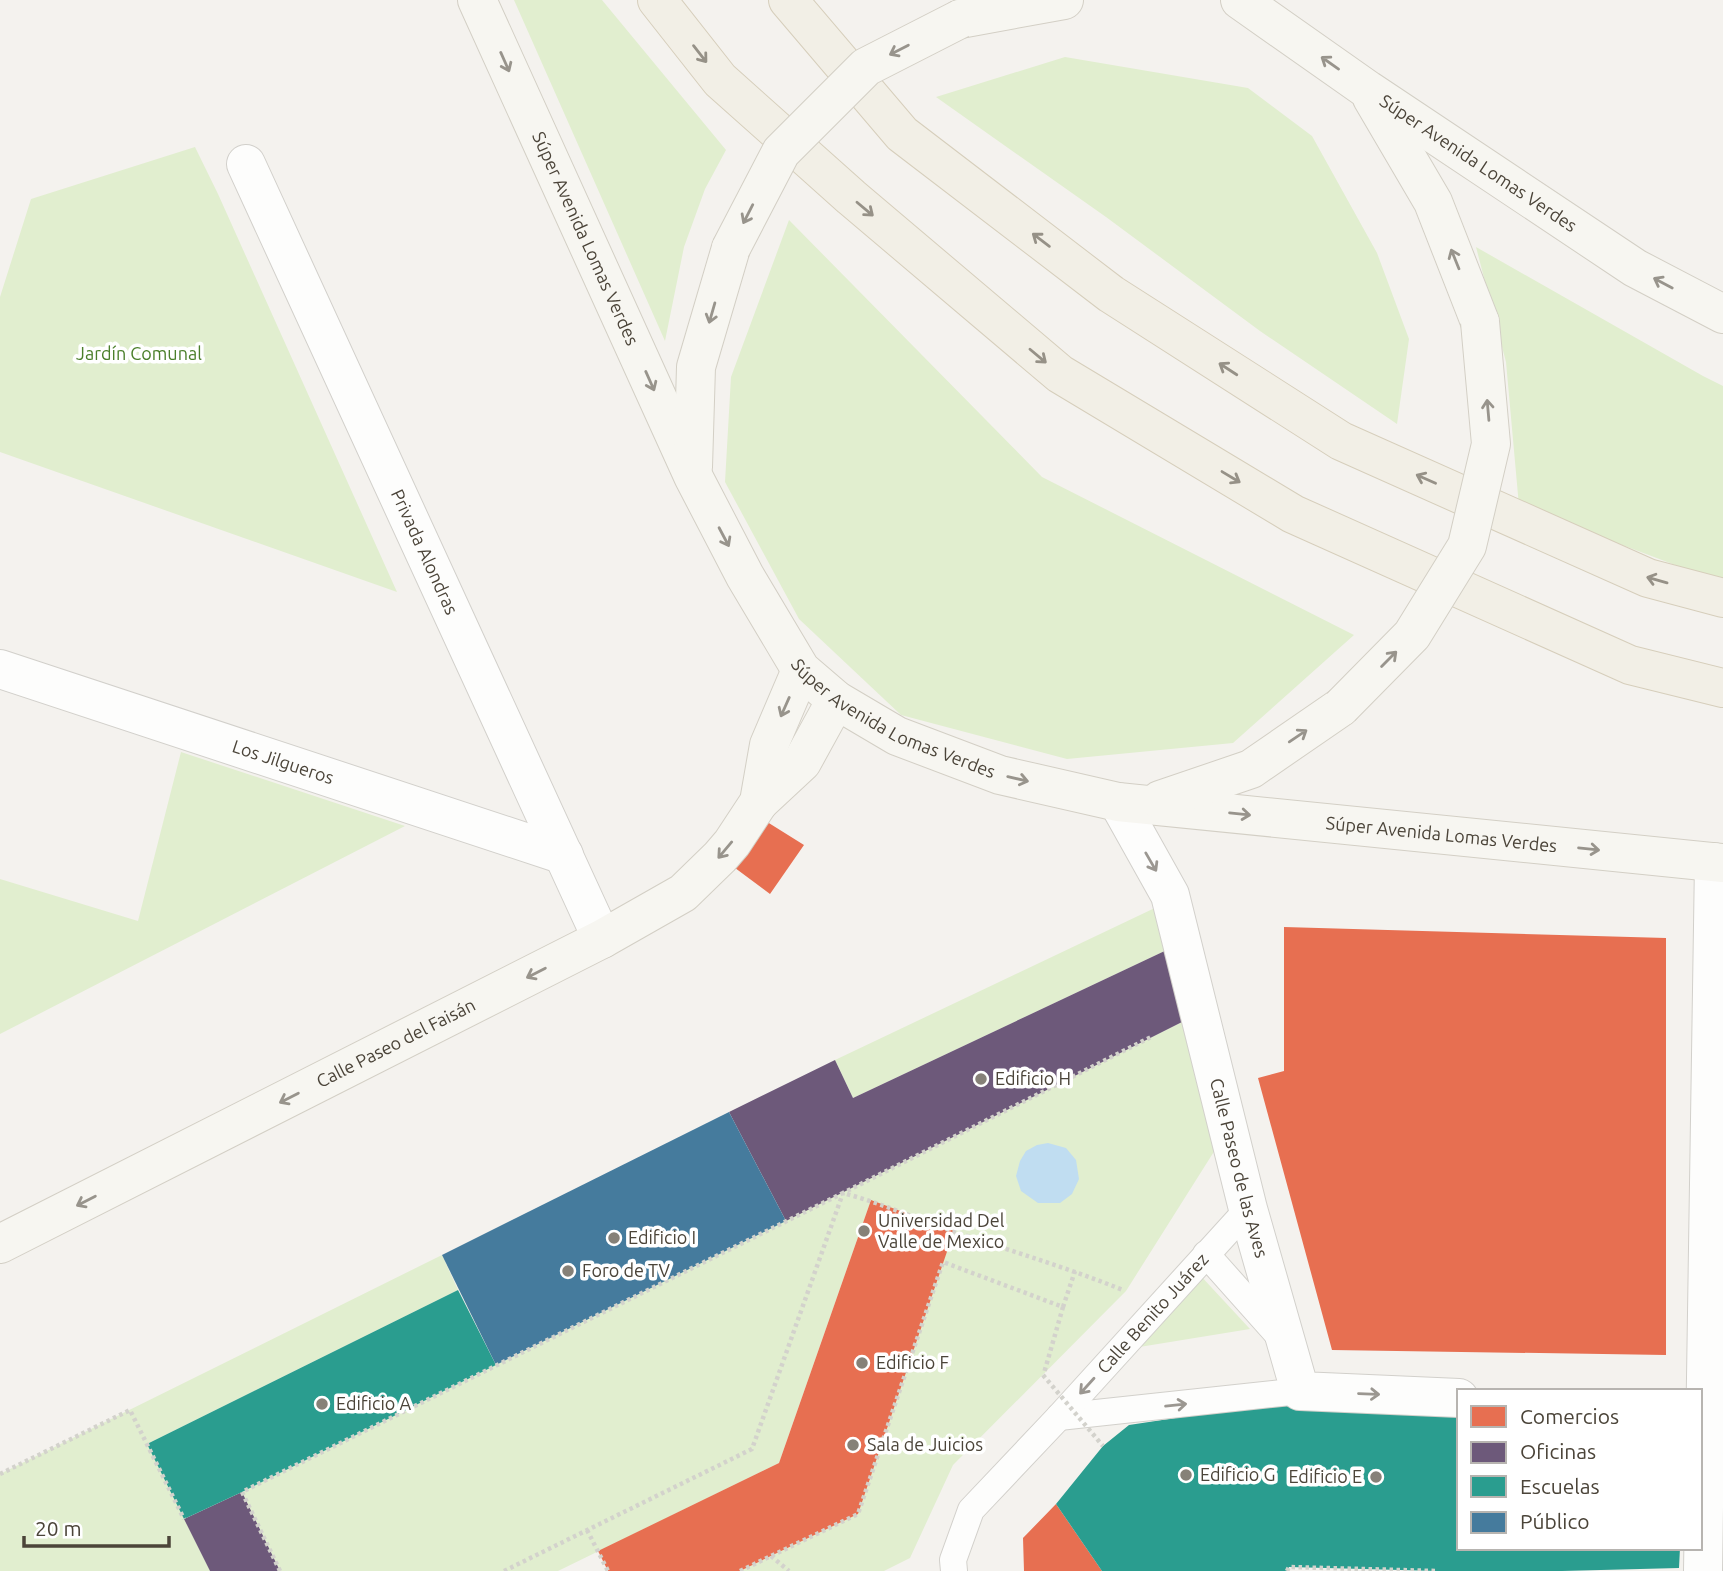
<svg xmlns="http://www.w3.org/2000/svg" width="1723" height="1571" font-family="Ubuntu,sans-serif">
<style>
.green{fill:#e1eecf}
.water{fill:#c0ddf1}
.shops{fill:#e76f51}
.offices{fill:#6d597a}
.schools{fill:#2a9d8f}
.public{fill:#457b9d}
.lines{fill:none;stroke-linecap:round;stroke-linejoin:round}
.lane-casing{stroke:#d2d0cb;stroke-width:28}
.street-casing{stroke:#d2d0cb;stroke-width:40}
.secondary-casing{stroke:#d3cfc5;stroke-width:40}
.primary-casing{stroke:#d6cebb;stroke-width:40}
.path{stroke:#d3d2cc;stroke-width:4.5;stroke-dasharray:3.5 3.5;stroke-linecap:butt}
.lane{stroke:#fdfdfc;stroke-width:26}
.street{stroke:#fdfdfc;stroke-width:38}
.secondary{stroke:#f7f6f1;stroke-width:38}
.primary{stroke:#f2efe6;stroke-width:38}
.secondary-bridge-casing{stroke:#d3cfc5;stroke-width:40;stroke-linecap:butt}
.path-bridge{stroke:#d3d2cc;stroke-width:4.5;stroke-dasharray:3.5 3.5;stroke-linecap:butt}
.secondary-bridge{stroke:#f7f6f1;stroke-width:38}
.oneway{stroke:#98948c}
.oneway2{stroke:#969187}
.oneway3{stroke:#9b9791}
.poi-dot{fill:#868178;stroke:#fff;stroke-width:2.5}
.labels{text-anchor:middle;stroke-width:7;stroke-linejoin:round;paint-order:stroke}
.street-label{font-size:18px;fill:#4b4439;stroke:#fff}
.park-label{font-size:18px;fill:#4a7f2a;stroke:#fff}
.poi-label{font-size:18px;fill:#4b4439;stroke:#fff;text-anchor:start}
</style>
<rect width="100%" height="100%" fill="#f4f2ee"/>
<path class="green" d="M514,0H602L726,150L705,189L684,247L665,341Z
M1065,57L1248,88L1312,136L1377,253L1409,339L1397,424L1260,331L1106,217L936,97Z
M195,147L218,194L397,592L0,452V297L31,199Z
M789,220L1042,477L1354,635L1233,743L1067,759L901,715L799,619L725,482L731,377Z
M1476,247L1703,376L1723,386V580L1699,574L1519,506L1506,362Z
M181,752L405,826L0,1034V879L138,921Z
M1159,906L1171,948L853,1098L835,1060Z
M1184,1021L1215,1150L1126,1291L953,1465L910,1558L884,1571H740L858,1514L871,1200L779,1463L558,1571H280L242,1492Z
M442,1255L458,1290L147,1444L210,1571H0V1474Z
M1199,1274L1250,1329L1121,1350Z"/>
<path class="water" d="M1048,1143L1066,1148L1076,1160L1079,1179L1072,1194L1060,1203H1038L1021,1191L1016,1176L1020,1161L1026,1151L1037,1145Z"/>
<path class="shops" d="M759,817L804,845L770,894L727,862Z
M1284,927L1666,938V1355L1332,1350L1258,1078L1284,1071Z
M871,1200L954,1231L858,1514L740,1571H608L598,1551L779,1463Z
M1056,1504L1102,1571H1024L1023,1538Z"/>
<path class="offices" d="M1171,948L1184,1021L786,1221L729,1112L835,1060L853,1098Z
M242,1492L280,1571H210L184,1519Z"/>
<path class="schools" d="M458,1290L496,1365L242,1492L184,1519L147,1444Z
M1295,1400L1459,1407V1548H1680L1679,1568L1562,1571H1437L1289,1567L1287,1571H1102L1056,1504L1103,1446L1129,1425Z"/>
<path class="public" d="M729,1112L786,1221L496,1365L442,1255Z"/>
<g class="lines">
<defs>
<g id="lane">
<path d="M1206,1254L1280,1337"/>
<path d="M1059,1417L1300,1391"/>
<path id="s1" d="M954,1571L953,1560L971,1510L1059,1417L1248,1209"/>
</g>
<g id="street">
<path id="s2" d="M246,164L602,939"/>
<path id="s3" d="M0,669L564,855"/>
<path id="s4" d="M1118,802L1170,895L1248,1209L1300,1391L1459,1398"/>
<path d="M1703,1571L1714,862"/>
</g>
<g id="secondary">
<path id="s5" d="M477,0L693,476L745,576L801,670L836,700L897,736L1000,775L1118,802L1723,863"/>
<path id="s6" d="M1240,0L1368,90L1635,268L1723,314"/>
<path d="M960,19L1064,0"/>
<path d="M1372,98L1433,202L1480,322"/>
<path d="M693,467L696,367L731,248"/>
<path d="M1160,800L1251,769L1341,707"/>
<path d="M759,802L802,762L836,700"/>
<path id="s7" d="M0,1244L602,939L683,893L720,857L732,843L759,802L769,745L801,670"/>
</g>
<path id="primary" d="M657,0L720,80L851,197L1060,374L1293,514L1630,665L1723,688
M788,0L902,134L1111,294L1341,441L1648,578L1723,598"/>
</defs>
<use href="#lane" class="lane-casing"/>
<use href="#street" class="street-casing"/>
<use href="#secondary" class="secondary-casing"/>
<use href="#primary" class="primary-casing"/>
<path class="path" d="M1063,1307L1075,1271
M0,1474L130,1410L184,1519
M587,1530L608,1571
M771,1556L789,1571
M280,1571L242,1492L843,1193C881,1203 917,1219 955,1232C1011,1251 1068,1268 1123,1290
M504,1571L752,1449L843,1193L1153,1036
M740,1571L858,1514L943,1262L1063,1307L1044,1373
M1287,1571L1289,1567L1437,1571"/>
<use href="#lane" class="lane"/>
<use href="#street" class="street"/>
<use href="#secondary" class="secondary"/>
<use href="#primary" class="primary"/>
<defs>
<path id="secondary-bridge" d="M731,248L781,152L866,67L960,19
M1341,707L1412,635L1467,546L1491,444L1480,322"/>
</defs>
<use href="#secondary-bridge" class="secondary-bridge-casing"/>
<path class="path-bridge" d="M1043,1375L1103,1446"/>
<use href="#secondary-bridge" class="secondary-bridge"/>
</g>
<defs><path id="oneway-shaft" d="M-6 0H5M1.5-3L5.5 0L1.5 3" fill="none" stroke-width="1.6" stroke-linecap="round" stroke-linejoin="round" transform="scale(1.75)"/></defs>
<g class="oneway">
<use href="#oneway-shaft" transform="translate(899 50) rotate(153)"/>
<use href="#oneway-shaft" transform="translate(505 62) rotate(66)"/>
<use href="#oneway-shaft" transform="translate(1330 63) rotate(-145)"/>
<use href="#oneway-shaft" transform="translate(748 214) rotate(117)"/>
<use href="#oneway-shaft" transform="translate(1455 259) rotate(-112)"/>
<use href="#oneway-shaft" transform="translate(1663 283) rotate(-152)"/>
<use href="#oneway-shaft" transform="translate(712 313) rotate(106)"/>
<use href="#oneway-shaft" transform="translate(650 381) rotate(66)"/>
<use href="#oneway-shaft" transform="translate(1488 410) rotate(-95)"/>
<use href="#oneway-shaft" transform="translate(724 537) rotate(62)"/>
<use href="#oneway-shaft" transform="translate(1389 659) rotate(-45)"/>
<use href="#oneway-shaft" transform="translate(785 707) rotate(114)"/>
<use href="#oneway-shaft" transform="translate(1298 736) rotate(-34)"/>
<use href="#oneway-shaft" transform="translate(1018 779) rotate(13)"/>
<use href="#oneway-shaft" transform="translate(1240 814) rotate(6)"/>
<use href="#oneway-shaft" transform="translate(1589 849) rotate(6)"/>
<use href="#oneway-shaft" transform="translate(725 850) rotate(130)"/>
<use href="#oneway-shaft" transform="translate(536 973) rotate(153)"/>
<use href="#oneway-shaft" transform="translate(289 1098) rotate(153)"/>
<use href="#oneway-shaft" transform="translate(86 1201) rotate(153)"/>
</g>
<g class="oneway2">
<use href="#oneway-shaft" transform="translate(700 54) rotate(52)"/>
<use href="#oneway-shaft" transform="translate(865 209) rotate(40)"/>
<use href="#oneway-shaft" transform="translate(1041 240) rotate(-143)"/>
<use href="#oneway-shaft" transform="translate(1038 356) rotate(40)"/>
<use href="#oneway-shaft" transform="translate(1228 369) rotate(-147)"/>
<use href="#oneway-shaft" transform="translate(1231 477) rotate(31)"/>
<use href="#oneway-shaft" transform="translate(1426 479) rotate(-156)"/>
<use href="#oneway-shaft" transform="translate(1657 580) rotate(-164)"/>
</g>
<g class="oneway3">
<use href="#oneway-shaft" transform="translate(1151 862) rotate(60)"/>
<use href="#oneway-shaft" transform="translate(1087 1386) rotate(132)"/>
<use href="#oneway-shaft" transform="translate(1369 1394) rotate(2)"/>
<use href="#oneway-shaft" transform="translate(1176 1405) rotate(-6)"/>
</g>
<g class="poi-dot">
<circle cx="981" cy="1079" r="7"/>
<circle cx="864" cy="1231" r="7"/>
<circle cx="614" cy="1238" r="7"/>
<circle cx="568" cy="1271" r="7"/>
<circle cx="862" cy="1363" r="7"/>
<circle cx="322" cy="1404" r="7"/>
<circle cx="853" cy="1445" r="7"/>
<circle cx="1186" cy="1475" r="7"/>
<circle cx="1376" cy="1477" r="7"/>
</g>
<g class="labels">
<g class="street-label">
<text dy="6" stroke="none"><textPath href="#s6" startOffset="289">Súper Avenida Lomas Verdes</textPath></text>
<text dy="6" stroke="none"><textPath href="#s5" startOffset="262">Súper Avenida Lomas Verdes</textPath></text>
<text dy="6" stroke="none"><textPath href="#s2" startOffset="427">Privada Alondras</textPath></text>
<text dy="6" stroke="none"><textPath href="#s5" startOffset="850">Súper Avenida Lomas Verdes</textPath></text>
<text dy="6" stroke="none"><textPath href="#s3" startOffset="298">Los Jilgueros</textPath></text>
<text dy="6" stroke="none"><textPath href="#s5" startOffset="1418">Súper Avenida Lomas Verdes</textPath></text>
<text dy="6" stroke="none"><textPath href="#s7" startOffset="444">Calle Paseo del Faisán</textPath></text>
<text dy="6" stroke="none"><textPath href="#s4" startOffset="388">Calle Paseo de las Aves</textPath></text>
<text dy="6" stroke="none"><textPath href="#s1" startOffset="332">Calle Benito Juárez</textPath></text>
</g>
<g class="park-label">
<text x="139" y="360">Jardín Comunal</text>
</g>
<g class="poi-label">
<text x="995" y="1085">Edificio H</text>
<text x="878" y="1227">Universidad Del<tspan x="878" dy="21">Valle de Mexico</tspan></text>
<text x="628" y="1244">Edificio I</text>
<text x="582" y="1277">Foro de TV</text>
<text x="876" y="1369">Edificio F</text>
<text x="336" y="1410">Edificio A</text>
<text x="867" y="1451">Sala de Juicios</text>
<text x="1200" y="1481">Edificio G</text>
<text x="1362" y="1483" text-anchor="end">Edificio E</text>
</g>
</g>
<rect x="1457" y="1389" width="245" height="161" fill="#ffffff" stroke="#b7b4b0" stroke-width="2"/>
<rect x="1471" y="1406" width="35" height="21" fill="#e76f51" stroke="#b7b4b0" stroke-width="2"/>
<text x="1520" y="1424" font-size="21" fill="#4b4439">Comercios</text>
<rect x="1471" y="1442" width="35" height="21" fill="#6d597a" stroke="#b7b4b0" stroke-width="2"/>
<text x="1520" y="1459" font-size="21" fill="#4b4439">Oficinas</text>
<rect x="1471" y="1476" width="35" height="21" fill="#2a9d8f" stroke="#b7b4b0" stroke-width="2"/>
<text x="1520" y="1494" font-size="21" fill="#4b4439">Escuelas</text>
<rect x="1471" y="1512" width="35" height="21" fill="#457b9d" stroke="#b7b4b0" stroke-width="2"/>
<text x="1520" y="1529" font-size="21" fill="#4b4439">Público</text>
<path d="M24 1536v10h145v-10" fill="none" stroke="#4b4439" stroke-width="3.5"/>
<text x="35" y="1536" font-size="21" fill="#4b4439" stroke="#ffffff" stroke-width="5" paint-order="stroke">20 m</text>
</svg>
